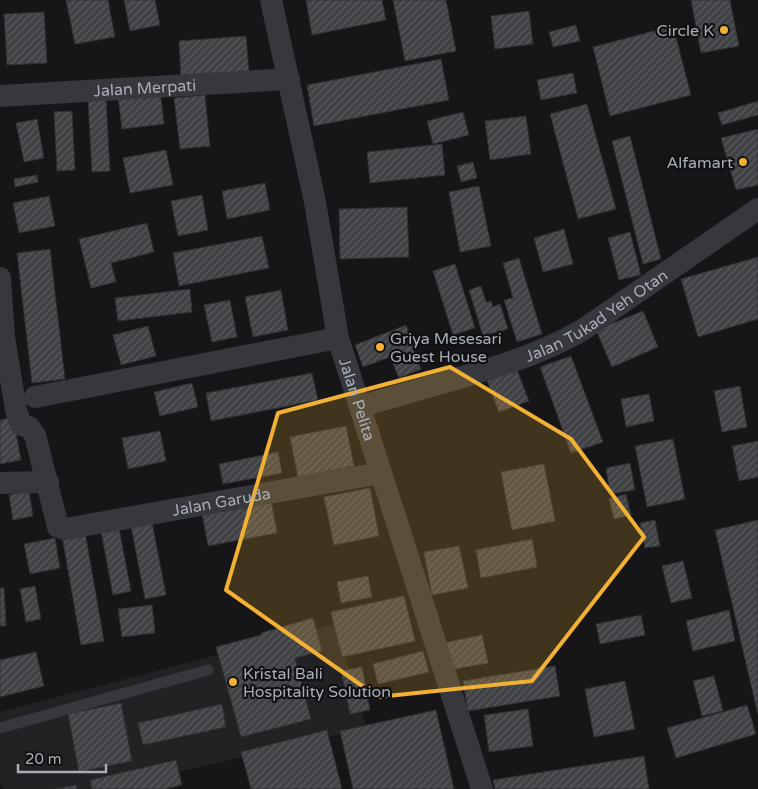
<svg xmlns="http://www.w3.org/2000/svg" width="758" height="789" font-family="'Varela Round',sans-serif">
<style>
.built{fill:#222225}
.building{fill:url(#building-hatch);stroke:#303034}
.lines{fill:none;stroke-linecap:round;stroke-linejoin:round}
.service{stroke:#37383d;stroke-width:11}
.minor{stroke:#37383d;stroke-width:22}
.marked{fill:#f2b134;fill-opacity:0.2;stroke:#f2b134;stroke-width:4;stroke-linejoin:round}
.poi-dot{fill:#f2b134;stroke:#111113;stroke-width:2}
.labels{text-anchor:middle;stroke-width:4.5;stroke-linejoin:round;paint-order:stroke}
.poi-label{font-size:16px;fill:#a8adb8;stroke:#111113;text-anchor:end}
.street-label{font-size:16px;fill:#a8adb8;stroke:#111113}
</style>
<defs>
<pattern id="building-hatch" width="6" height="6" patternUnits="userSpaceOnUse" patternTransform="scale(1.25)"><rect width="6" height="6" fill="#404145"/><path d="M-1 1l2-2M0 6l6-6M5 7l2-2" fill="none" stroke="#595a5e"/></pattern>
</defs>
<rect width="100%" height="100%" fill="#161618"/>
<path class="built" d="M335,624L367,728L105,789H5L0,784V712Z"/>
<path class="building" d="M66,0H108L115,37L75,44Z
M124,0H155L160,25L130,31Z
M306,0H382L386,20L312,35Z
M393,0H446L456,51L405,61Z
M691,0H730L739,46L701,53Z
M529,11L533,44L495,49L491,16Z
M44,12L47,63L7,65L4,14Z
M576,25L580,41L553,47L549,32Z
M673,26L691,95L610,116L593,47Z
M246,36L249,73L181,78L179,41Z
M441,59L449,100L314,126L307,85Z
M573,73L577,93L541,100L537,80Z
M160,90L164,124L122,129L118,96Z
M205,95L210,146L180,149L174,98Z
M106,99L110,171L92,172L88,100Z
M758,101V115L722,125L718,113Z
M587,104L616,209L578,219L550,114Z
M72,111L75,170L57,171L54,112Z
M463,112L469,135L433,144L427,121Z
M526,116L531,154L490,160L485,121Z
M37,119L44,158L24,162L16,123Z
M758,129V185L736,190L721,138Z
M630,136L661,259L643,264L612,141Z
M442,144L445,175L370,183L367,152Z
M166,150L173,185L130,193L123,158Z
M473,162L477,178L461,182L457,166Z
M37,175L38,182L15,187L14,179Z
M265,183L270,210L227,219L222,191Z
M479,186L491,246L460,252L449,192Z
M202,195L208,230L178,236L171,201Z
M49,196L55,226L19,233L13,203Z
M407,207L409,257L340,259L339,209Z
M147,223L154,252L111,263L116,282L91,288L79,239Z
M564,229L573,264L543,272L534,238Z
M630,232L641,275L619,280L608,238Z
M262,236L269,268L179,286L173,253Z
M50,249L65,379L32,383L17,253Z
M758,257V319L698,337L681,279Z
M519,258L542,334L517,342L504,300L513,298L503,263Z
M455,264L475,328L453,335L433,271Z
M481,286L486,302L491,301L493,307L500,304L508,329L483,336L469,290Z
M190,289L192,312L118,321L115,298Z
M281,290L288,330L253,337L245,297Z
M230,300L237,337L212,342L204,305Z
M643,311L658,347L612,367L596,330Z
M406,325L414,346L412,347L421,369L399,378L390,357L363,367L355,345Z
M148,326L156,356L121,365L113,335Z
M571,356L603,442L571,453L540,367Z
M516,367L529,401L499,412L486,378Z
M312,373L318,400L211,421L206,393Z
M192,383L198,407L160,416L154,392Z
M740,386L747,427L722,432L714,391Z
M649,394L654,421L626,427L621,399Z
M13,417L21,460L0,464V420Z
M346,426L354,466L298,477L290,437Z
M160,431L166,461L128,469L122,438Z
M673,439L685,499L647,507L635,446Z
M758,441V477L739,481L732,446Z
M278,452L282,473L223,484L219,464Z
M630,463L635,490L610,494L606,468Z
M544,464L555,521L512,530L501,472Z
M370,488L379,536L334,545L324,497Z
M29,491L33,516L13,520L9,495Z
M626,494L631,515L614,519L609,499Z
M271,500L277,533L208,546L202,513Z
M151,517L166,595L145,599L130,521Z
M655,520L660,546L645,548L640,523Z
M758,520V715L715,530Z
M118,523L131,591L113,595L100,526Z
M85,532L104,641L81,645L62,536Z
M55,538L60,568L30,574L24,544Z
M532,539L537,567L481,578L476,550Z
M459,546L468,588L432,595L424,552Z
M683,561L692,598L671,603L662,566Z
M368,576L372,597L341,603L337,582Z
M35,586L41,619L26,622L20,589Z
M0,588H4L6,626H0Z
M404,596L415,641L342,657L331,612Z
M152,605L155,633L122,637L118,609Z
M729,610L735,641L693,651L686,621Z
M641,615L645,635L600,644L596,624Z
M313,618L322,651L295,658L311,719L241,737L216,647L261,635V633Z
M482,635L488,663L449,670L444,643Z
M423,651L429,672L378,684L373,664Z
M36,652L44,686L0,697V660Z
M555,666L560,696L468,711L463,681Z
M362,667L370,710L350,714L341,671Z
M714,676L723,711L702,716L693,681Z
M625,681L635,729L594,737L585,689Z
M121,703L132,761L79,772L68,714Z
M222,704L226,727L143,745L138,723Z
M747,705L756,734L676,758L667,728Z
M528,709L533,746L489,752L484,715Z
M436,710L454,789H353L340,731Z
M327,730L342,789H251L241,752Z
M644,756L649,789H495L493,780Z
M176,760L182,785L165,789H92L90,780Z
M76,785L77,789H55Z"/>
<g class="lines">
<path class="service" d="M0,728L208,670"/>
<g class="minor">
<path id="s1" d="M271,0L315,202L338,338L482,789"/>
<path id="s2" d="M0,96L289,79"/>
<path id="s3" d="M0,278L4,337L16,410L21,425L29,427L35,435L58,527L65,529L381,473"/>
<path d="M35,397L338,338"/>
<path id="s4" d="M360,407C392,397 424,388 456,379C500,366 544,353 584,329L758,209"/>
<path d="M0,483L48,482"/>
</g>
</g>
<path class="marked" d="M450,367L571,439L644,537L532,681L378,697L226,590L278,413Z"/>
<g class="poi-dot">
<circle cx="724" cy="30" r="5"/>
<circle cx="743" cy="162" r="5"/>
<circle cx="380" cy="347" r="5"/>
<circle cx="233" cy="682" r="5"/>
</g>
<g class="labels">
<g class="poi-label">
<text x="714" y="36">Circle K</text>
<text x="733" y="168">Alfamart</text>
<text x="390" y="344" text-anchor="start">Griya Mesesari<tspan x="390" dy="18">Guest House</tspan></text>
<text x="243" y="679" text-anchor="start">Kristal Bali<tspan x="243" dy="18">Hospitality Solution</tspan></text>
</g>
<g class="street-label">
<text dy="6" stroke="none"><textPath href="#s2" startOffset="145">Jalan Merpati</textPath></text>
<text dy="6" stroke="none"><textPath href="#s4" startOffset="255">Jalan Tukad Yeh Otan</textPath></text>
<text dy="6" stroke="none"><textPath href="#s1" startOffset="409">Jalan Pelita</textPath></text>
<text dy="6" stroke="none"><textPath href="#s3" startOffset="428">Jalan Garuda</textPath></text>
</g>
</g>
<path d="M18 764v8h88v-8" fill="none" stroke="#a8adb8" stroke-width="2.5"/>
<text x="25" y="764" font-size="15" fill="#a8adb8" stroke="#111113" stroke-width="4" paint-order="stroke">20 m</text>
</svg>
